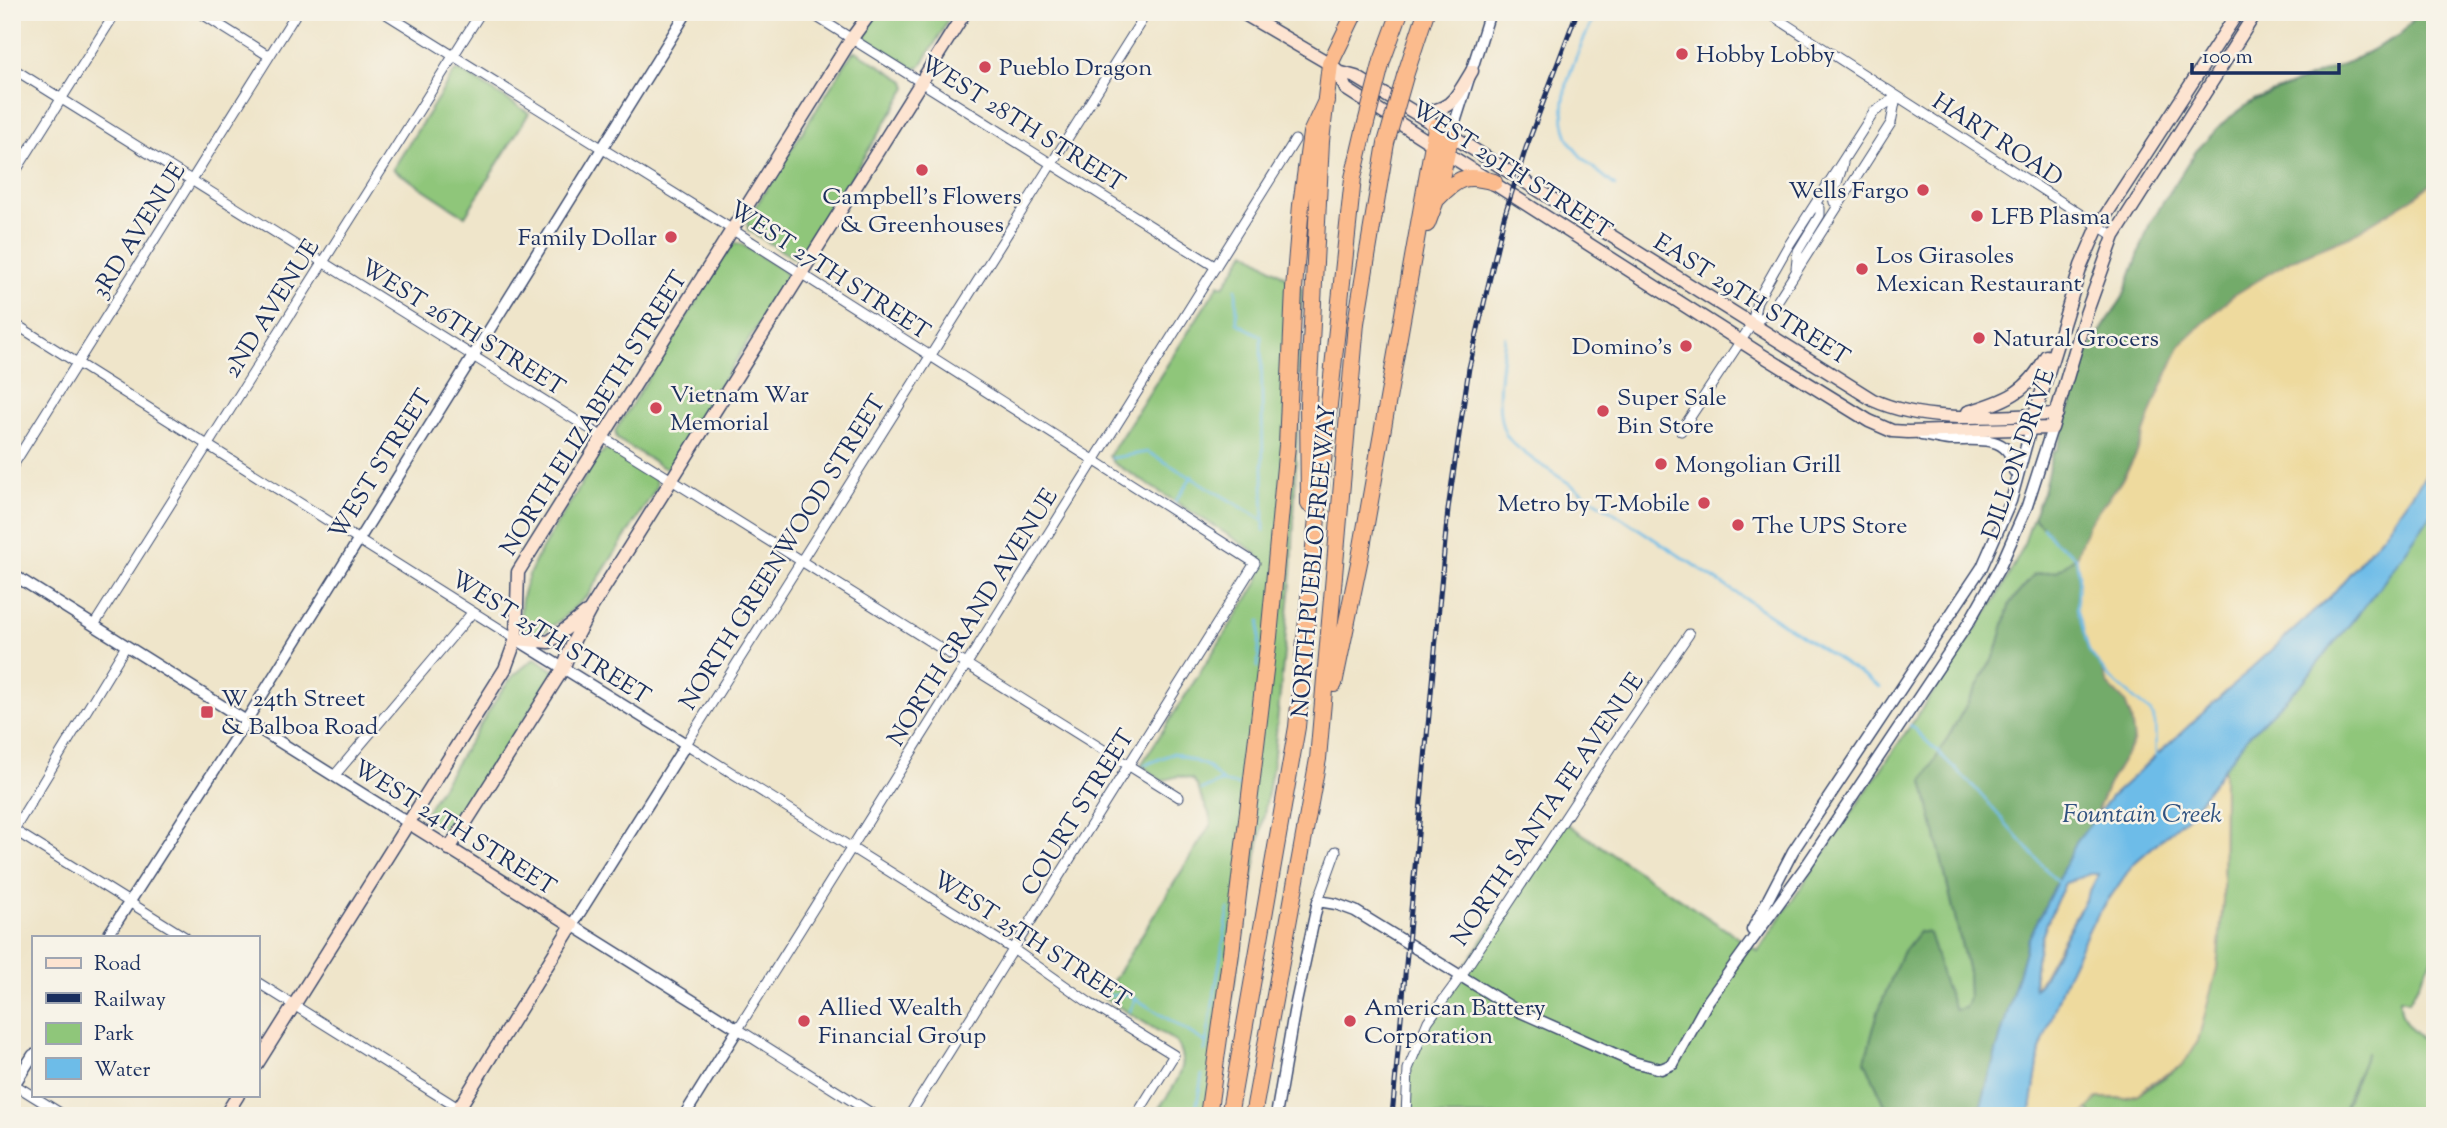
<svg xmlns="http://www.w3.org/2000/svg" width="2447" height="1128" font-family="'Sorts Mill Goudy',serif">
<style>
.green{fill:#8fc67a;stroke:#557a6c;stroke-width:2}
.forest{fill:#73ab6a;stroke:#476d64;stroke-width:2}
.sand{fill:#eeda9e;stroke:#84847e;stroke-width:2}
.water{fill:#6dbce8;stroke:#4476a3;stroke-width:2;fill-rule:evenodd}
.lines{fill:none;stroke-linecap:round;stroke-linejoin:round}
.stream{stroke:#6dbce8;stroke-width:2.5}
.minor-casing{stroke:#3b4a6e;stroke-width:11}
.tertiary-casing{stroke:#3b4a6e;stroke-width:13}
.secondary-casing{stroke:#3b4a6e;stroke-width:15}
.motorway-casing{stroke:#3b4a6e;stroke-width:18}
.minor{stroke:#fff;stroke-width:9}
.tertiary{stroke:#fff;stroke-width:10}
.secondary{stroke:#fde4d1;stroke-width:12}
.motorway{stroke:#fbbb8d;stroke-width:16}
.rail-casing{stroke:#1b2f5e;stroke-width:5}
.rail{stroke:#f7f3e8;stroke-width:2.5;stroke-dasharray:8;stroke-linecap:butt}
.motorway-bridge-casing{stroke:#3b4a6e;stroke-width:18;stroke-linecap:butt}
.motorway-bridge{stroke:#fbbb8d;stroke-width:16}
.poi-dot{fill:#d1495b;stroke:#f7f3e8;stroke-width:2.5}
.labels{text-anchor:middle;stroke-width:5;stroke-linejoin:round;paint-order:stroke}
.poi-label{font-size:24px;fill:#1b2f5e;stroke:#f7f3e8;text-anchor:start}
.street-label{font-size:24px;fill:#1b2f5e;stroke:#f7f3e8}
.water-label{font-size:26px;font-style:italic;fill:#305280;stroke:#f7f3e8}
</style>
<rect width="100%" height="100%" fill="#f7f3e8"/>
<filter id="ink" filterUnits="userSpaceOnUse"><feTurbulence type="fractalNoise" baseFrequency=".0143" numOctaves="2"/><feDisplacementMap in="SourceGraphic" scale="14" xChannelSelector="R" yChannelSelector="G"/><feConvolveMatrix kernelMatrix="1 2 1 2 8 2 1 2 1" color-interpolation-filters="sRGB"/></filter>
<filter id="wash" filterUnits="userSpaceOnUse"><feTurbulence type="fractalNoise" baseFrequency=".00686" numOctaves="4" result="noise"/><feDisplacementMap in="SourceGraphic" scale="28" xChannelSelector="R" yChannelSelector="G"/><feGaussianBlur stdDeviation="1.57" result="paint"/><feColorMatrix in="noise" values="0 0 0 0 0 0 0 0 0 0 0 0 0 0 0 0 0 1.4 0 .05"/><feComposite in="paint" operator="in"/></filter>
<g filter="url(#wash)">
<rect width="100%" height="100%" fill="#efe5ca"/>
<path class="green" d="M877,12H951L942,32L920,67L915,69L865,38V32Z
M856,51L905,81L907,88L800,259H795L748,230L747,220L852,53Z
M455,71H461L529,113L465,216L393,169Z
M735,243L741,244L784,271L787,279L670,466L664,468L617,439L615,431L731,246Z
M1246,251L1302,288L1292,572L1273,764L1210,1116H1154C1167,1094 1196,1066 1176,1042L1103,997L1211,824C1210,813 1208,811 1203,801C1198,793 1201,787 1192,779L1178,776L1162,781L1141,765L1256,585C1263,573 1262,564 1255,552L1114,463L1109,456L1219,284L1224,286Z
M605,450H609L656,479L657,487L588,595L562,619L538,636L526,634C504,595 555,528 575,495C584,481 592,460 605,450Z
M2435,509V954L2409,1001L2400,999C2398,1023 2417,1035 2435,1049V1116H2341L2367,1052L2340,1116H2094L2087,1109L2098,1098C2107,1098 2117,1099 2126,1098C2139,1095 2170,1074 2183,1065L2217,968L2223,900L2224,768L2249,735L2303,682L2380,587Z
M2033,518L2043,527L2053,540L2076,557L2057,571L2034,575L2010,603L1996,653L1923,781L1968,972L1969,998L1965,1008L1955,1011L1919,932L1901,955L1878,1012L1865,1061L1890,1116H1406L1408,1069L1428,1021L1563,821L1758,951L1996,599L2021,552Z
M535,658L555,671L452,836L426,820L425,813L502,690L514,675Z"/>
<path class="forest" d="M2419,12H2435V181L2413,198L2350,236L2291,260L2232,297L2181,344L2158,395L2136,455L2076,557L2079,575L2077,608L2089,651L2102,668L2107,684L2125,702L2131,718L2134,741L2108,785L2092,823L2076,843L2028,940L1978,1116H1890L1865,1061L1878,1012L1901,955L1919,932L1929,933L1945,986L1955,1010L1965,1008L1969,998L1968,972L1923,781L1996,653L2010,603L2034,575L2057,571L2076,557L2053,540L2043,527L2033,518L2043,492L2053,451L2057,450L2088,351L2123,297L2150,223L2196,151L2225,121L2254,100L2353,60L2400,35Z"/>
<path class="sand" d="M2435,181V462L2385,532L2331,596L2111,797L2092,823L2108,785L2134,741L2131,718L2125,702L2107,684L2102,668L2089,651L2077,608L2079,575L2076,557L2088,524L2120,483L2136,455L2158,395L2181,344L2231,297L2291,260L2350,236L2413,198Z
M2224,768L2223,900L2217,968L2198,1041L2183,1065L2148,1085L2138,1094L2124,1098H2098L2082,1116H2030L2040,1050L2064,982L2091,925L2133,864L2187,817Z
M2089,874H2099L2035,990C2031,954 2050,915 2065,883Z"/>
<path class="water" d="M2435,462V509L2380,587L2303,682L2249,735L2187,817L2133,864L2091,925L2064,982L2040,1050L2030,1116H1978L2028,940L2076,843L2111,797L2331,596L2385,532ZM2089,874H2099L2040,984L2035,989C2030,955 2050,914 2065,883Z"/>
<g class="lines">
<path class="stream" d="M1597,12C1579,48 1548,107 1572,145C1582,161 1601,173 1615,186
M1236,288L1237,323L1261,336L1264,531
M1505,337C1502,365 1491,419 1510,440C1517,448 1527,455 1535,461L1880,687
M1112,458L1148,452L1263,520
M1175,502L1192,476
M2043,527L2053,540L2076,557L2079,575L2077,608L2089,651L2108,676L2151,713L2155,723L2156,756
M1258,667L1260,621
M1910,725L1974,787L2057,882
M1145,765L1174,753L1207,766L1224,783
M1202,790L1220,782L1244,786
M1107,996L1128,994L1205,1042
M1130,1011L1136,999
M1205,1051L1229,909
M1195,1116L1202,1075"/>
</g>
</g>
<g filter="url(#ink)">
<g class="lines">
<defs>
<path id="minor" d="M199,12L269,56
M383,12L733,230L1255,563L909,1116
M809,12L1216,267
M1767,12L2114,236
M12,68L1179,797
M12,177L116,12
M1839,205L1834,202C1831,193 1841,175 1843,163
M1796,268L1798,251L1820,215V208L1815,204
M12,322L516,639
M1752,324L1757,301L1787,248L1874,112L1896,97
M1681,431L1752,324L1771,311L1891,123L1896,97
M12,467L297,12
M94,625L481,12
M334,776L472,613
M14,830L185,937
M12,833L126,646
M1318,901L1336,851
M257,982L471,1116
M12,1083L65,1116
M876,1116L738,1029L1295,140
M1136,1116L1174,1055L1091,1004L1013,949L686,744L1147,12
M1406,1116L1408,1069L1428,1021L1461,976L1611,748L1689,634"/>
<path id="tertiary" d="M1451,135L1490,12
M1921,435C1930,436 1939,439 1949,440C1976,441 2012,432 2014,471
M12,574L409,823
M516,639L686,744L572,925L738,1029L684,1116
M1752,930L1793,851L1982,567L2011,501L2031,428
M107,937L246,721L687,12
M12,1088L33,1055
M1276,1116L1294,1012L1318,901L1336,904L1355,911L1516,1010L1633,1062L1661,1069L1673,1064L1708,1001L1808,863L1969,622L2000,567L2027,506L2052,428"/>
<path id="secondary" d="M1241,12L1330,64L1338,72L1346,89L1762,355L1869,421L1892,431L1908,432L2052,428L2086,314L2114,236L2256,12
M1338,72L1356,77L1417,114L1873,400C1928,425 1997,416 2057,414
M1417,114C1453,109 1454,101 1472,71
M1968,412C2004,401 2029,393 2046,356
M2033,421L2081,266L2098,227L2238,12
M516,639L549,642L586,613
M409,823L572,925L454,1116
M449,849L563,669L574,640L590,610L965,12
M257,1064L505,669L516,639L518,572L852,38L871,12
M225,1116L238,1095"/>
<path id="motorway" d="M1382,61L1400,12
M1405,76L1426,12
M1438,198C1458,177 1466,174 1494,182
M1427,224L1436,200L1451,135
M1309,504L1308,404L1321,141L1330,64L1355,12
M1334,684L1360,558L1436,127
M1208,1116L1231,953L1269,637L1287,445L1294,289L1301,205L1311,133L1326,101
M1229,1116L1297,727L1311,575L1353,178L1364,131
M1253,1116L1318,759L1356,323L1386,143"/>
</defs>
<use href="#minor" class="minor-casing"/>
<use href="#tertiary" class="tertiary-casing"/>
<use href="#secondary" class="secondary-casing"/>
<use href="#motorway" class="motorway-casing"/>
<use href="#minor" class="minor"/>
<use href="#tertiary" class="tertiary"/>
<use href="#secondary" class="secondary"/>
<use href="#motorway" class="motorway"/>
<defs>
<path id="rail" d="M1392,1116L1448,509L1469,368L1504,217L1526,148L1577,12"/>
</defs>
<use href="#rail" class="rail-casing"/>
<use href="#rail" class="rail"/>
<defs>
<path id="motorway-bridge" d="M1364,131L1382,61
M1386,143L1405,76"/>
</defs>
<use href="#motorway-bridge" class="motorway-bridge-casing"/>
<use href="#motorway-bridge" class="motorway-bridge"/>
</g>
</g>
<g class="poi-dot">
<circle cx="1682" cy="54" r="7"/>
<circle cx="985" cy="67" r="7"/>
<circle cx="922" cy="170" r="7"/>
<circle cx="1923" cy="190" r="7"/>
<circle cx="1977" cy="216" r="7"/>
<circle cx="671" cy="237" r="7"/>
<circle cx="1862" cy="269" r="7"/>
<circle cx="1979" cy="338" r="7"/>
<circle cx="1686" cy="346" r="7"/>
<circle cx="656" cy="408" r="7"/>
<circle cx="1603" cy="411" r="7"/>
<circle cx="1661" cy="464" r="7"/>
<circle cx="1704" cy="503" r="7"/>
<circle cx="1738" cy="525" r="7"/>
<rect x="200" y="705" width="14" height="14" rx="3.5"/>
<circle cx="804" cy="1021" r="7"/>
<circle cx="1350" cy="1021" r="7"/>
</g>
<g class="labels">
<g class="poi-label">
<text x="1696" y="62">Hobby Lobby</text>
<text x="999" y="75">Pueblo Dragon</text>
<text x="1909" y="198" text-anchor="end">Wells Fargo</text>
<text x="922" y="204" text-anchor="middle">Campbell's Flowers<tspan x="922" dy="28">&amp; Greenhouses</tspan></text>
<text x="1991" y="224">LFB Plasma</text>
<text x="657" y="245" text-anchor="end">Family Dollar</text>
<text x="1876" y="263">Los Girasoles<tspan x="1876" dy="28">Mexican Restaurant</tspan></text>
<text x="1993" y="346">Natural Grocers</text>
<text x="1672" y="354" text-anchor="end">Domino's</text>
<text x="670" y="402">Vietnam War<tspan x="670" dy="28">Memorial</tspan></text>
<text x="1617" y="405">Super Sale<tspan x="1617" dy="28">Bin Store</tspan></text>
<text x="1675" y="472">Mongolian Grill</text>
<text x="1690" y="511" text-anchor="end">Metro by T-Mobile</text>
<text x="1752" y="533">The UPS Store</text>
<text x="221" y="706">W 24th Street<tspan x="221" dy="28">&amp; Balboa Road</tspan></text>
<text x="818" y="1015">Allied Wealth<tspan x="818" dy="28">Financial Group</tspan></text>
<text x="1364" y="1015">American Battery<tspan x="1364" dy="28">Corporation</tspan></text>
</g>
<g class="street-label">
<text transform="translate(1023 123) rotate(32)" y="8">WEST 28TH STREET</text>
<text transform="translate(1998 139) rotate(33)" y="8">HART ROAD</text>
<text transform="translate(1512 169) rotate(33)" y="8">WEST 29TH STREET</text>
<text transform="translate(138 230) rotate(-58)" y="8">3RD AVENUE</text>
<text transform="translate(830 270) rotate(33)" y="8">WEST 27TH STREET</text>
<text transform="translate(1752 299) rotate(32)" y="8">EAST 29TH STREET</text>
<text transform="translate(271 308) rotate(-58)" y="8">2ND AVENUE</text>
<text transform="translate(463 327) rotate(32)" y="8">WEST 26TH STREET</text>
<text transform="translate(593 413) rotate(-58)" y="8">NORTH ELIZABETH STREET</text>
<text transform="translate(2018 454) rotate(-71)" y="8">DILLON DRIVE</text>
<text transform="translate(380 464) rotate(-58)" y="8">WEST STREET</text>
<text transform="translate(782 552) rotate(-58)" y="8">NORTH GREENWOOD STREET</text>
<text transform="translate(1313 561) rotate(-85)" y="8">NORTH PUEBLO FREEWAY</text>
<text transform="translate(972 617) rotate(-58)" y="8">NORTH GRAND AVENUE</text>
<text transform="translate(551 637) rotate(32)" y="8">WEST 25TH STREET</text>
<text transform="translate(1547 809) rotate(-56)" y="8">NORTH SANTA FE AVENUE</text>
<text transform="translate(1077 812) rotate(-58)" y="8">COURT STREET</text>
<text transform="translate(455 827) rotate(32)" y="8">WEST 24TH STREET</text>
<text transform="translate(1032 939) rotate(33)" y="8">WEST 25TH STREET</text>
</g>
<g class="water-label">
<text x="2142" y="822">Fountain Creek</text>
</g>
</g>
<rect width="2447" height="1128" fill="none" stroke="#f7f3e8" stroke-width="42"/>
<rect x="32" y="936" width="228" height="161" fill="#f7f3e8" stroke="#9fa5b1" stroke-width="2"/>
<rect x="46" y="958" width="35" height="10" fill="#fde4d1" stroke="#9fa5b1" stroke-width="2"/>
<text x="94" y="970" font-size="21" fill="#1b2f5e">Road</text>
<rect x="46" y="993" width="35" height="10" fill="#1b2f5e" stroke="#9fa5b1" stroke-width="2"/>
<text x="94" y="1006" font-size="21" fill="#1b2f5e">Railway</text>
<rect x="46" y="1023" width="35" height="21" fill="#8fc67a" stroke="#9fa5b1" stroke-width="2"/>
<text x="94" y="1040" font-size="21" fill="#1b2f5e">Park</text>
<rect x="46" y="1058" width="35" height="21" fill="#6dbce8" stroke="#9fa5b1" stroke-width="2"/>
<text x="94" y="1076" font-size="21" fill="#1b2f5e">Water</text>
<path d="M2192 63v10h147v-10" fill="none" stroke="#1b2f5e" stroke-width="3.5"/>
<text x="2202" y="63" font-size="21" fill="#1b2f5e" stroke="#f7f3e8" stroke-width="5" paint-order="stroke">100 m</text>
</svg>
